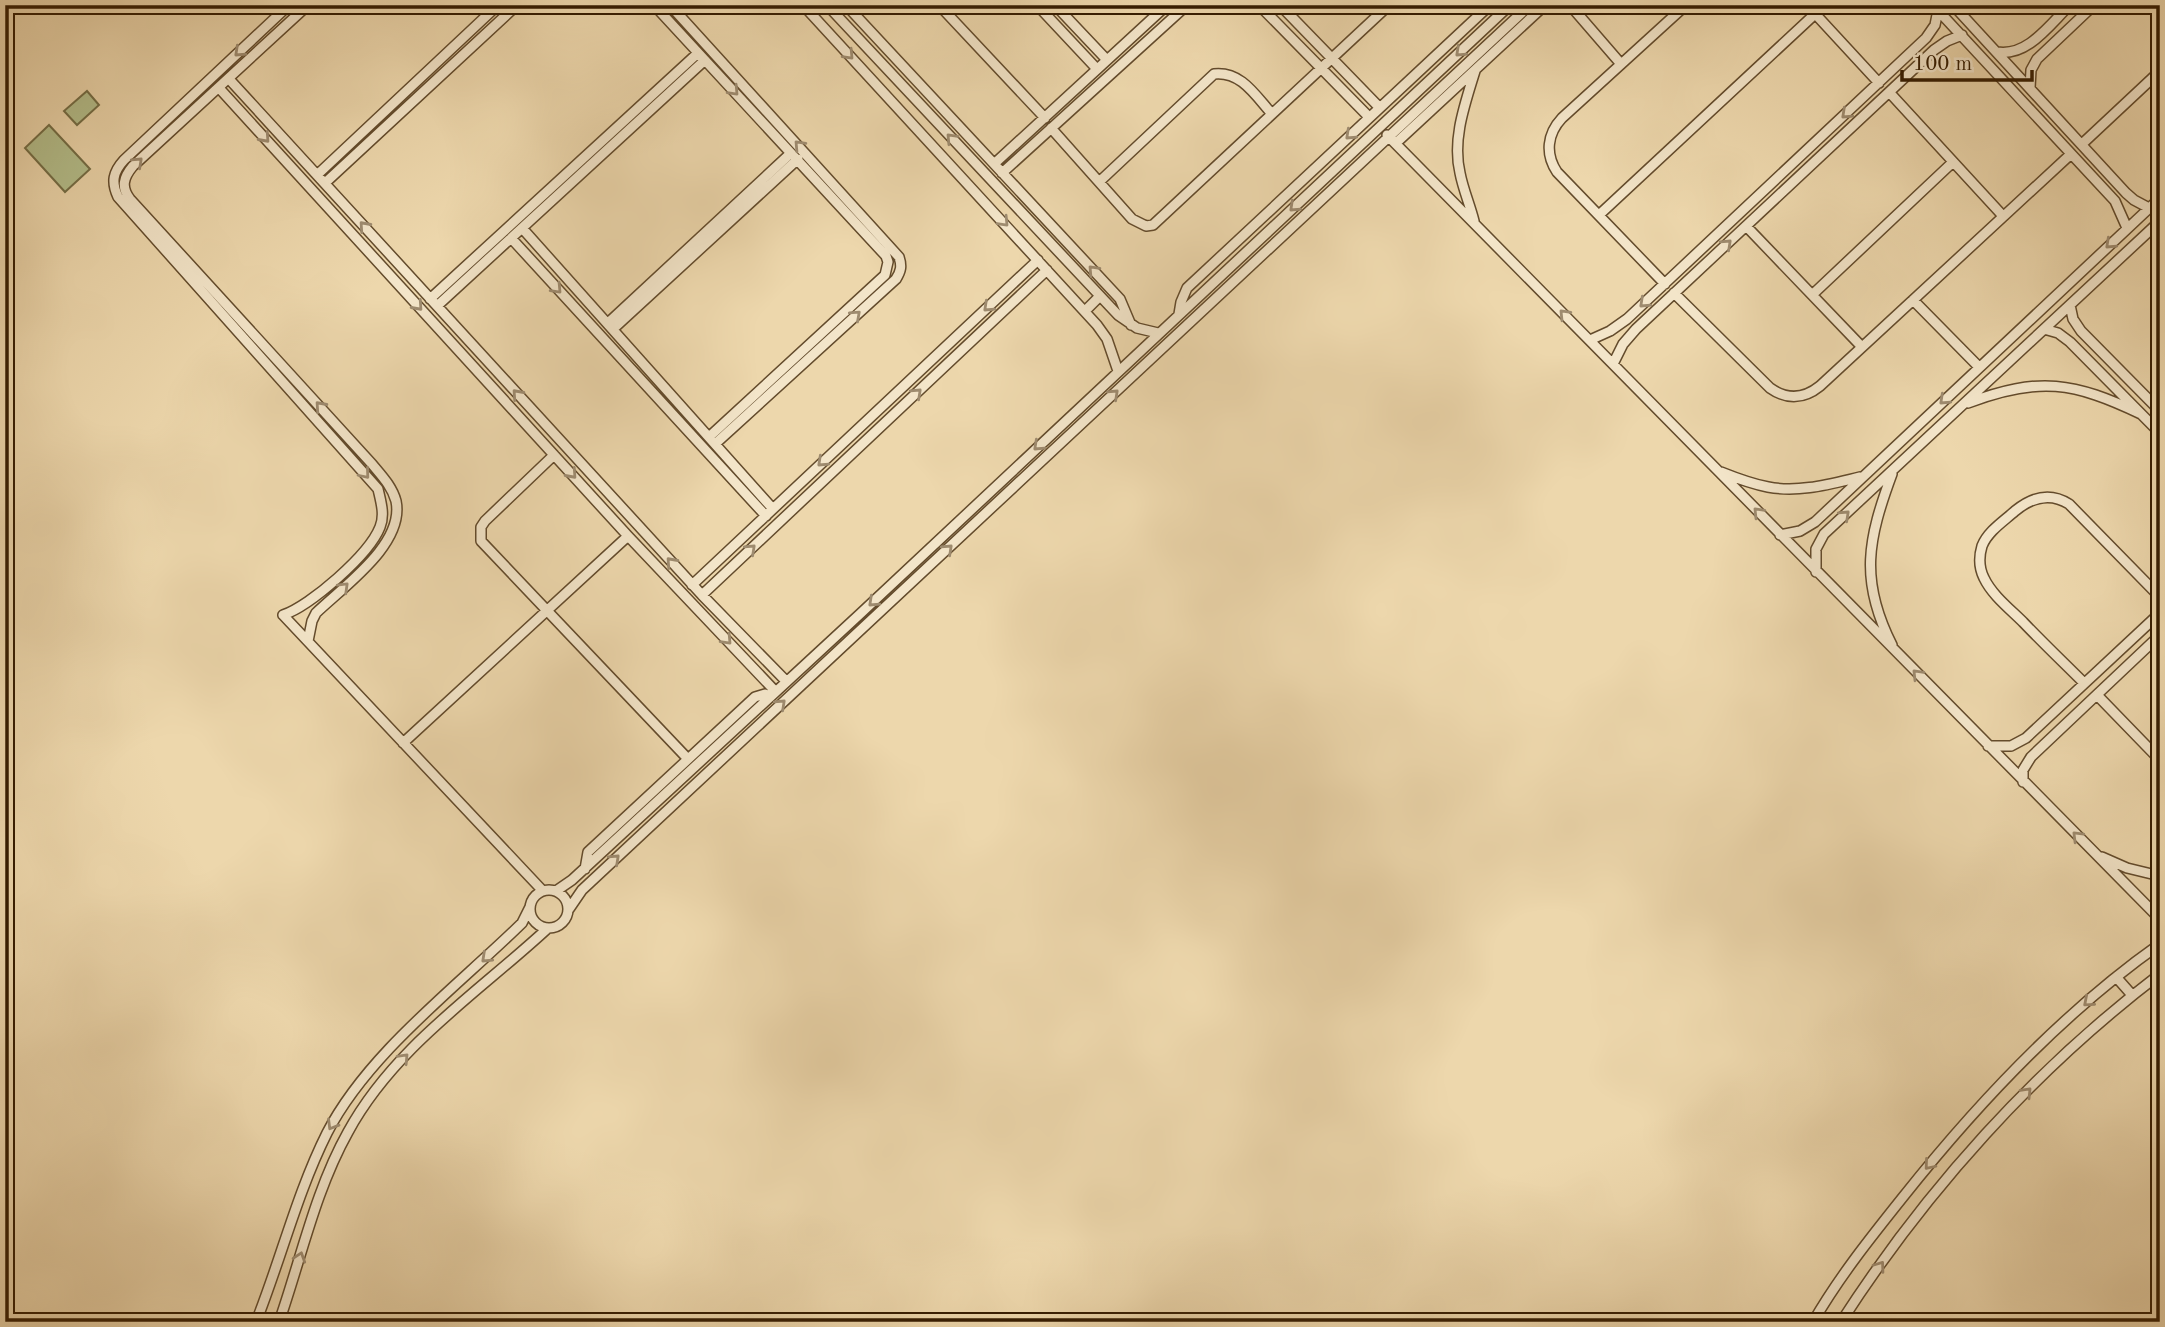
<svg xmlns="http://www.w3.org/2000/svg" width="2165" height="1327" font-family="'Old Standard TT',serif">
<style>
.green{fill:#b4bf8c;stroke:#746e46;stroke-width:2}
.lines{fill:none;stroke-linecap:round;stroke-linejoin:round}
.minor-casing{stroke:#634b2c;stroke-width:12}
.minor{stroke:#f3e5c9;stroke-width:9}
.oneway{stroke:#9e8b6f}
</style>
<rect width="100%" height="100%" fill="#edd7ac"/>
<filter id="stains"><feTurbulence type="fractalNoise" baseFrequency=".00286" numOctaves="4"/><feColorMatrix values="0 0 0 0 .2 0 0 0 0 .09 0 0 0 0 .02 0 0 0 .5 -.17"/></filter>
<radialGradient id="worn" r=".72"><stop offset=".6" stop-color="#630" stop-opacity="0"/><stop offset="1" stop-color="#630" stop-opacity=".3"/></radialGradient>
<path class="green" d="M87,91L99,105L77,125L64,111Z
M49,125L90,169L65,192L25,148Z"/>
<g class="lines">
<defs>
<path id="minor" d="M289,5L124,160C113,172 111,182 118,197L378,489C381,502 385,515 380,527C369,555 310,606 283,615L542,890
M654,5L886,256L888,262L885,275L709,437
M670,5L899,257C902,266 901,271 896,279L715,444
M803,5L1097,325L1107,339L1118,371
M827,5L1118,315L1137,328L1158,333
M846,5L1120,299L1131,325
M939,5L1045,118
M1037,5L1097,69
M1055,5L1107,60
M1259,5L1369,117
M1280,5L1379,107
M1570,5L1621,64
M1807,5L1879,83
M1933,5L2115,201L2127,228
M1953,5L2126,193L2134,200L2149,208
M1997,52C2028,57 2050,24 2070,5
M229,79L702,595L786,681
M219,88L628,536L775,691
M2030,88L2031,70L2037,59L2094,5
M1889,92L2003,216
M1051,128L1132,219L1146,226L1153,225L1389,5
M1387,135L2160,919
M1396,143L1545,5
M2082,144L2160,71
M994,164L1167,5
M1002,173L1187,5
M317,175L498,5
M1099,182L1214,74C1241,71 1255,95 1272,114
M325,183L517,5
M1599,215L1815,14
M1474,221C1470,205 1463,189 1460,173C1452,139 1465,104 1475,71
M1746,226L1862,347
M522,228L773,509
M511,238L766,516
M1665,284L1557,172C1545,154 1547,134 1562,118L1686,5
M1674,293L1770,388C1787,400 1804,399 1820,386L2071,154
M1812,295L1953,162
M430,299L698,53
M1913,300L1979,367
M2070,305L2073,319L2081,331L2160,411
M437,306L705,60
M1085,311L1099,297
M1179,314L1181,302L1187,288L1490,5
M608,323L791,153
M613,329L798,159
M2044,329L2058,333L2070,342L2160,433
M1590,340L1610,331L1627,319L1926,38L1935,25L1938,10
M1613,364L1623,344L1636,329L1934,50L1947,41L1962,35
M1968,403C2039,376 2074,382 2141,414
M554,455L485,521L481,527V541L688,759
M1721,472C1736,478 1752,484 1768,487C1799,493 1830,484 1860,477
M1780,535L1800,531L1815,522L2160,198
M1816,572V549L1824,534L2160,221
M692,585L1038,260
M702,595L1047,270
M308,641L312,621L316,613C344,586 405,544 396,501C392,486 381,475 372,464L130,199C121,187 123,178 133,166L308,5
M1892,645C1859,580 1868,539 1892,474
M2084,683C2064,663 2043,643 2023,622C2010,609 1992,595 1984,578C1979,568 1979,556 1982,546C1988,531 2004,521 2015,511C2032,497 2050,492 2069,504L2160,597
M2097,695L2160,760
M403,743L628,536
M1988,746H2011L2026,738L2160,613
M2023,782V770L2031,757L2160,635
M2102,857L2127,868L2160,876
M585,869L588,852L755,697L765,694L771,696
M530 909a19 19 0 1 1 38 0a19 19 0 1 1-38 0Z
M556,891L572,880L860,614L1510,5
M569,909L582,890L1530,5
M2117,978L2132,995
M256,1322C281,1259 297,1193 327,1133C368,1053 458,986 522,923L530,907
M279,1322C301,1259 315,1191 348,1132C394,1047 479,992 548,928
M1813,1322C1839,1277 1871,1237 1903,1197C1977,1104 2062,1013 2160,944
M1841,1322C1926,1190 2035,1069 2160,974"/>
</defs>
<use href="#minor" class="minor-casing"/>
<use href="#minor" class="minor"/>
</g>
<defs><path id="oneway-chevron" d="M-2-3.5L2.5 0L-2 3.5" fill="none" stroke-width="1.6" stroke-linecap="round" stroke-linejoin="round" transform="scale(1.75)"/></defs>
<g class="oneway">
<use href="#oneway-chevron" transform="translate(239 52) rotate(137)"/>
<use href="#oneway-chevron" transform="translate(1460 52) rotate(137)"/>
<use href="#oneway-chevron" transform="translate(849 55) rotate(47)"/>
<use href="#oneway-chevron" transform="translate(734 91) rotate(47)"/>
<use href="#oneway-chevron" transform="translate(1846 114) rotate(137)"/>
<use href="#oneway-chevron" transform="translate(1350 135) rotate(137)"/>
<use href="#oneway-chevron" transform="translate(265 138) rotate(48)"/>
<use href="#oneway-chevron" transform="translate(951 138) rotate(-133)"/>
<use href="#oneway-chevron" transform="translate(799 145) rotate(-133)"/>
<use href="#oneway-chevron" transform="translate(138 162) rotate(-43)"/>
<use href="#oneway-chevron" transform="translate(1294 207) rotate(137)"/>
<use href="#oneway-chevron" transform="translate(1004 222) rotate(47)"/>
<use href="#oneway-chevron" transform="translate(364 226) rotate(-132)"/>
<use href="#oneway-chevron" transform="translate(1727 244) rotate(-43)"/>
<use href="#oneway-chevron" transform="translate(2110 244) rotate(137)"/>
<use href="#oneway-chevron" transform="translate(1093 270) rotate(-133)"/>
<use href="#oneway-chevron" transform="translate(557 289) rotate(47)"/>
<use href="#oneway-chevron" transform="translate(1644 303) rotate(137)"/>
<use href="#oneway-chevron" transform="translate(418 306) rotate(48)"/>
<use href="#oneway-chevron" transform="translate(988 307) rotate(137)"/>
<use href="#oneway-chevron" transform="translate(1564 314) rotate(-134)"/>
<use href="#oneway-chevron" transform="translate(856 315) rotate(-42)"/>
<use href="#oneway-chevron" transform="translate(917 393) rotate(-43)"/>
<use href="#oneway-chevron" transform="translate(517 394) rotate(-132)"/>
<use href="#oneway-chevron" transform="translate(1114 394) rotate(-43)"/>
<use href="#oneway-chevron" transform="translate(1944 400) rotate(137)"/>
<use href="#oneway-chevron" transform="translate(320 406) rotate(-132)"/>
<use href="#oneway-chevron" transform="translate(1038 446) rotate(137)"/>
<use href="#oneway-chevron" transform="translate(822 462) rotate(137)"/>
<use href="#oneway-chevron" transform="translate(365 474) rotate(50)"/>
<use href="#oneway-chevron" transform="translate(572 474) rotate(48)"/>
<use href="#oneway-chevron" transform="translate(1758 512) rotate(-134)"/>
<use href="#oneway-chevron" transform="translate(1845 515) rotate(-43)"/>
<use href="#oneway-chevron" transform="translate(751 549) rotate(-43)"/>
<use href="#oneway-chevron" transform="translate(948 549) rotate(-43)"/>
<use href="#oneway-chevron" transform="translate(671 562) rotate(-132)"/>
<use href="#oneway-chevron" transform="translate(344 587) rotate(-44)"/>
<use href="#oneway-chevron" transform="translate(873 602) rotate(137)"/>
<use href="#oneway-chevron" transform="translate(727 640) rotate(47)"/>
<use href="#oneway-chevron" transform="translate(1917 674) rotate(-134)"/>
<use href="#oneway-chevron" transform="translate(781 704) rotate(-43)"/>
<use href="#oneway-chevron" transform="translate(2077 836) rotate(-135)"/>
<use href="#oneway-chevron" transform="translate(615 859) rotate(-43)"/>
<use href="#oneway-chevron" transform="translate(486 958) rotate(137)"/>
<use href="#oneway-chevron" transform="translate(2088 1002) rotate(139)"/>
<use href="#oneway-chevron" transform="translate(404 1058) rotate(-47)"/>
<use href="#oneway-chevron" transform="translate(2027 1092) rotate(-46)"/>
<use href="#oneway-chevron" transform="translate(332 1125) rotate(121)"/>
<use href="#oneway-chevron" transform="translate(1929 1165) rotate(130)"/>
<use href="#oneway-chevron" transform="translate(300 1257) rotate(-72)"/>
<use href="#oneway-chevron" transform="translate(1880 1266) rotate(-54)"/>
</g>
<rect width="2165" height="1327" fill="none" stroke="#edd7ac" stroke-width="28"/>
<rect x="7" y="7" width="2151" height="1313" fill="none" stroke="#351c01" stroke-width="3.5"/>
<rect x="14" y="14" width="2137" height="1299" fill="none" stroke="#351c01" stroke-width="2"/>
<path d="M1902 70v10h130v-10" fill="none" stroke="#351c01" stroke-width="3.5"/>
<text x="1913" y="70" font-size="21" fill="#351c01" stroke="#f3e5c9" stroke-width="5" paint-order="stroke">100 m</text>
<rect width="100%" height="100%" filter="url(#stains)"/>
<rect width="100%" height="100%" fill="url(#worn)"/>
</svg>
